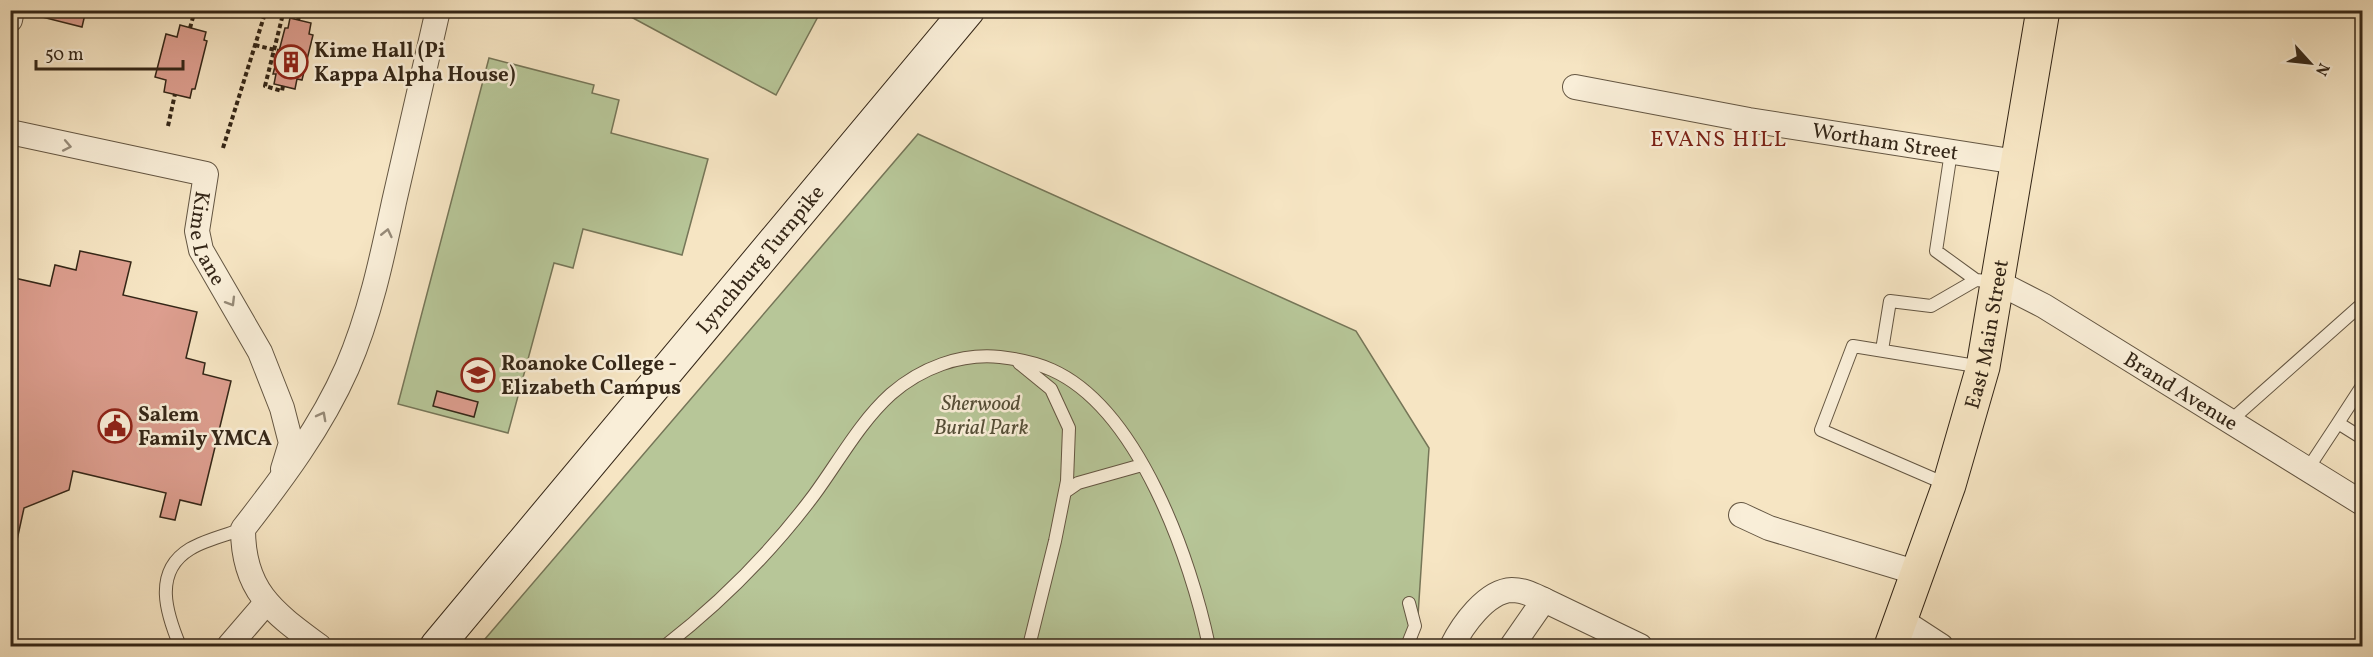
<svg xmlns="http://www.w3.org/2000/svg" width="2373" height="657" font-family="Vollkorn,serif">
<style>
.green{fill:#b7c698;stroke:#767658;stroke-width:1.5}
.building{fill:#dd9e8f;stroke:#342617;stroke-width:1.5}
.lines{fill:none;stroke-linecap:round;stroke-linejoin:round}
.lane-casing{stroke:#645642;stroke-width:14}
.street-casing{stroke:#645642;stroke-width:26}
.secondary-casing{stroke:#342617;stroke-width:35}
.primary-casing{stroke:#342617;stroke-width:35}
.path{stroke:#342617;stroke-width:4;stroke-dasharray:4.5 3;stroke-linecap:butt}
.lane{stroke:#f9eed8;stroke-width:12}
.street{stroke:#f9eed8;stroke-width:24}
.secondary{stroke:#f9eed8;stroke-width:33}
.primary{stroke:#f6e5c3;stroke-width:33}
.oneway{stroke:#968a78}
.labels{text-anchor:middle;stroke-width:5;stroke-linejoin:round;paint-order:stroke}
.poi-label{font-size:21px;font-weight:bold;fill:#342617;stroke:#f9eed8;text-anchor:start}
.street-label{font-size:21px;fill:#342617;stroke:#f9eed8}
.park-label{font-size:21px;font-style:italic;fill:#554e37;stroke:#f9eed8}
.neighbourhood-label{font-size:22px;letter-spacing:1.5px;fill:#7a1f14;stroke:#f9eed8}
</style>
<rect width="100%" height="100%" fill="#f6e5c3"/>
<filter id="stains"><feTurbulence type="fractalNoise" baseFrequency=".00333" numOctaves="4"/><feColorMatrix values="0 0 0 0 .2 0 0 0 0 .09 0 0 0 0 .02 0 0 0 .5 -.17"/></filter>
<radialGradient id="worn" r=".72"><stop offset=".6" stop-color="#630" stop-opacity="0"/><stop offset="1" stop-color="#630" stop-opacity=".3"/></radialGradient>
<path class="green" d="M620,11H821L776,95Z
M489,58L594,85L592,93L619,100L611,133L708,159L682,255L583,229L573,268L554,263L508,433L398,404Z
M918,134L1356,331L1429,448L1416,646H479Z"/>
<path class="building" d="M39,10H86L82,27L38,16Z
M290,18L311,23L309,34L313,35L302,80L297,79L295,89L274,84L276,74H273L285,28H288Z
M180,25L206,32L204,40L207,41L195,89H192L190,98L164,92L166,80L155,77L166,34L177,37Z
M80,251L131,262L123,295L197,312L186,358L205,363L203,374L231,381L201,505L180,500L175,520L160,517L166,493L73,471L69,490L24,508L17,540H10V277L50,286L55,265L76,270Z
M437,391L478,402L474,417L433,406Z"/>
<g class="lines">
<defs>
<path id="lane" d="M1951,152L1936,251L1976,280L1996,282
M1882,350L1890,301L1931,306L1976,280
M1019,363L1051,389L1069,428L1067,481L1055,541L1029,646
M2362,386L2338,423L2362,438
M2229,422L2362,304
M2307,470L2338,423
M1948,485L1821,430L1853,346L1982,367
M1065,492L1078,483L1142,465
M180,646C167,615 152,572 190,549C205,540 226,535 243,529
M665,646C720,603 772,551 814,495C839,461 860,422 891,394C921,368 960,353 1000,357C1017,359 1037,363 1052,370C1139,409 1191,560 1209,646
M1407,646L1415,626L1409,603"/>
<g id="street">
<path d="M10,20L12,10"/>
<path id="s1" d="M1575,87L1749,120L2017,162"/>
<path id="s2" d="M10,132L206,174L197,231L201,250L260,352L282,408L291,443L283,469"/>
<path id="s3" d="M1997,282L2044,306L2362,503"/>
<path d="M1741,515L1769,528L1918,573"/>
<path d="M1544,600L1640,646"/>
<path d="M1901,620L1941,646"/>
<path d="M229,646L266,603"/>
<path d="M319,646C273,612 243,591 243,529C282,479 321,427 347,368C370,315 382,258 394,202C409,138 423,74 438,10"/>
<path d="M1452,646C1462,626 1486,591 1512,590C1524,590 1533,595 1544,600L1512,646"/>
</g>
<g id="secondary">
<path id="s4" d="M437,646L968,10"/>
</g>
<g id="primary">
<path id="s5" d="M1891,646L1949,485L1983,367L2043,10"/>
</g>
</defs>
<use href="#lane" class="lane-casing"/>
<use href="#street" class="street-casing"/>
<use href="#secondary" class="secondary-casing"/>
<use href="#primary" class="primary-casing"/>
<path class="path" d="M298,20L301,10
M190,28L195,10
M255,45L279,51
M283,86L282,91L265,86L283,14L299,18
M168,126L175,94
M223,148L266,10"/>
<use href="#lane" class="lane"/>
<use href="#street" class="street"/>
<use href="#secondary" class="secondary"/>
<use href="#primary" class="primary"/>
</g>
<defs><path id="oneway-chevron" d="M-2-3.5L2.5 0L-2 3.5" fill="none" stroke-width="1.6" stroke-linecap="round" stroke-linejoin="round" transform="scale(1.5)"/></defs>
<g class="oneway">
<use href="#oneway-chevron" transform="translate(67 146) rotate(11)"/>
<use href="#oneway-chevron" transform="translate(387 233) rotate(-77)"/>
<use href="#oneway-chevron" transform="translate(231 302) rotate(59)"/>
<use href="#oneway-chevron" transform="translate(322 416) rotate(-62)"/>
</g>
<defs>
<symbol id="building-ring" viewBox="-11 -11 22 22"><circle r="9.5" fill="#f9eed8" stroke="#8f2418" stroke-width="1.5"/><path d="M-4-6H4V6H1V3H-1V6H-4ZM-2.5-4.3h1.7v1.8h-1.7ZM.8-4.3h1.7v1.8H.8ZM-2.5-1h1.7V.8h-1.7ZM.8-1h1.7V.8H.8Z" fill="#8f2418"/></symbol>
<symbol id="university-ring" viewBox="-11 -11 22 22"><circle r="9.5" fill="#f9eed8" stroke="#8f2418" stroke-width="1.5"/><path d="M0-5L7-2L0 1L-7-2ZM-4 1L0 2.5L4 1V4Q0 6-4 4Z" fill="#8f2418"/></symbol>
<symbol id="civic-ring" viewBox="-11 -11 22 22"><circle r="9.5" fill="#f9eed8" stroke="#8f2418" stroke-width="1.5"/><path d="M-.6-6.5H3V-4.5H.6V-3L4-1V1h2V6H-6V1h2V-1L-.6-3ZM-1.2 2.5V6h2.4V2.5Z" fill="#8f2418"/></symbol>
</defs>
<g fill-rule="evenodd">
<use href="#building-ring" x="272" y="43" width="38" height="38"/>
<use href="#university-ring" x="459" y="356" width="38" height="38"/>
<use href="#civic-ring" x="96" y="407" width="38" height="38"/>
</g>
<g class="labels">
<g class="poi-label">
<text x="314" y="57">Kime Hall (Pi<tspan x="314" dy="24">Kappa Alpha House)</tspan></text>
<text x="501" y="370">Roanoke College -<tspan x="501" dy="24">Elizabeth Campus</tspan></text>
<text x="138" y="421">Salem<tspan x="138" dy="24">Family YMCA</tspan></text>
</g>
<g class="street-label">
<text dy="7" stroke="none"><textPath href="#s1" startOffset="315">Wortham Street</textPath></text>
<text dy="7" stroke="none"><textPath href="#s2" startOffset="267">Kime Lane</textPath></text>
<text dy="7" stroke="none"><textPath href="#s4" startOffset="504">Lynchburg Turnpike</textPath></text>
<text dy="7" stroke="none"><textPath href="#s5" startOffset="327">East Main Street</textPath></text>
<text dy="7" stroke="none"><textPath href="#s3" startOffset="214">Brand Avenue</textPath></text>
</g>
<g class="park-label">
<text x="981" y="410">Sherwood<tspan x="981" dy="24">Burial Park</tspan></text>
</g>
<g class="neighbourhood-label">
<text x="1719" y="146">EVANS HILL</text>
</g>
</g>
<rect width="2373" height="657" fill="none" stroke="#f6e5c3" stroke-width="36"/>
<rect x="12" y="12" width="2349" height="633" fill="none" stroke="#342617" stroke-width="3"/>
<rect x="18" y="18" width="2337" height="621" fill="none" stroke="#342617" stroke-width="1.5"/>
<g transform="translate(2310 63) rotate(117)" stroke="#f9eed8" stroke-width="4.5" paint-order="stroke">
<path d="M0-4.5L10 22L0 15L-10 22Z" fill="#342617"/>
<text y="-9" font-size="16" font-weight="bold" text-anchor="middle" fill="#342617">N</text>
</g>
<path d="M36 60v9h147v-9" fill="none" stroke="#342617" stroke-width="3"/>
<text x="45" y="60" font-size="18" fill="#342617" stroke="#f9eed8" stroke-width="4.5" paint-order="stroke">50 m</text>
<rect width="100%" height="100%" filter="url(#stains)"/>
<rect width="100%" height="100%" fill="url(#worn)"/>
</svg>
